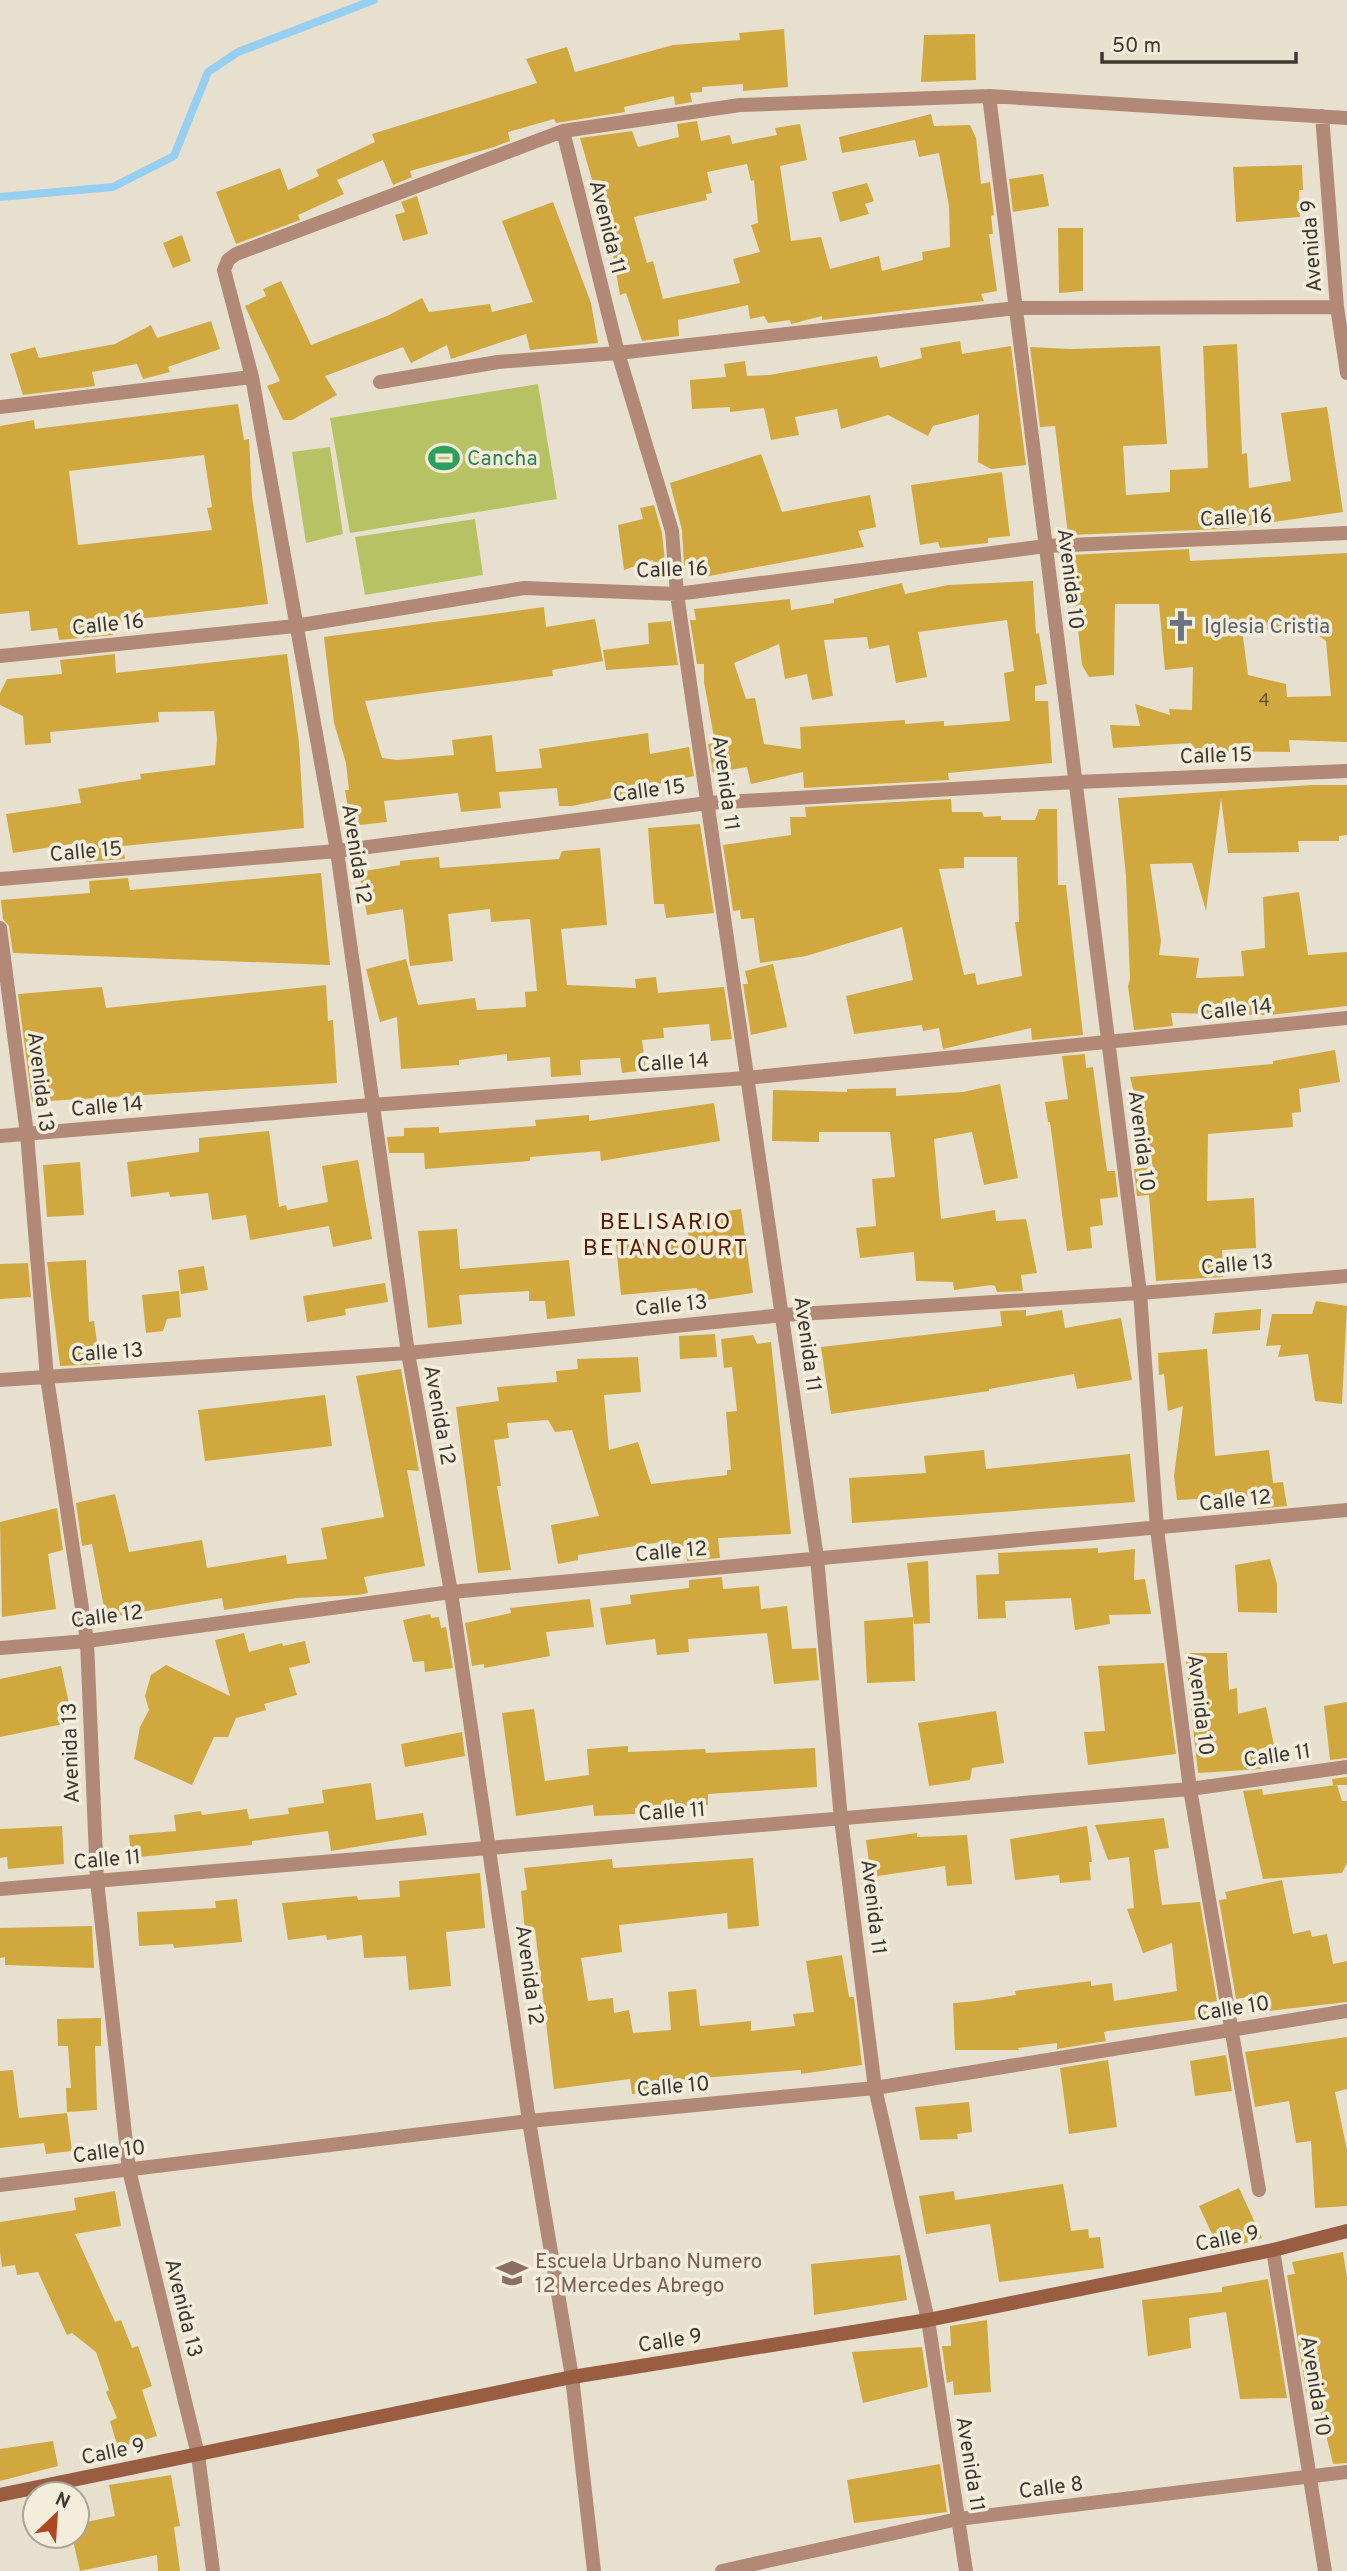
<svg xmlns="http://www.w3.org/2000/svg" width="1347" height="2571" font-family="Overpass,sans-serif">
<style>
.green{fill:#b7c264}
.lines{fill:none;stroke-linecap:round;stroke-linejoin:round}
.stream{stroke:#97cff3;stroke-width:8}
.building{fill:#d0a83e;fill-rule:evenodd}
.street{stroke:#b28876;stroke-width:14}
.secondary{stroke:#995d42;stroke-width:14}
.labels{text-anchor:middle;stroke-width:7;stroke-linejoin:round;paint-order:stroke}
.number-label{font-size:18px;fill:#605535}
.street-label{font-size:21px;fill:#3b3932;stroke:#f4eddc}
.leisure-label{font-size:21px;fill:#27864d;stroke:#f4eddc;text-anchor:start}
.worship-label{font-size:21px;fill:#5b616d;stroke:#f4eddc;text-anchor:start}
.education-label{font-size:21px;fill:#785e54;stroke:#f4eddc;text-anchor:start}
.neighbourhood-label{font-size:23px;letter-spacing:2px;fill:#5b1b00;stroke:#f4eddc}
</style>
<rect width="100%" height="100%" fill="#e7e0cf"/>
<path class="green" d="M538,384L557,499L350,533L330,418Z
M330,447L343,534L306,543L292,452Z
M475,519L483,575L365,595L355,537Z"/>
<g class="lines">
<path class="stream" d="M0,197L113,187L174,156L208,72L238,52L374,0"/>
</g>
<path class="building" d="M784,29L788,87L743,91V84L702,87V92L690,93L692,102L675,105L674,96L624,107L625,112L556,123L554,119L508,132L510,141L494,147L410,171L412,177L393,185L383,160L337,180L344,194L298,215L300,220L236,244L216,192L280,168L288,190L319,176L316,170L375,142L372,134L537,83L526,59L567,47L575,72L673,45L740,40L739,33Z
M975,34L976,80L921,82L924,35Z
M931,114L934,126L970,125L976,138L981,184L990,182L994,215L991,216L993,234H989L997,291L981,294L984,301L822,320V316L791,324L790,320L768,323L764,316L750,319L748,305L678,320L679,336L642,341L626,293L620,295L612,249L580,138L632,131L638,147L679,137L677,124L697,121L701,141L730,135L732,144L777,135L775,128L800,124L807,160L780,166L791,241L821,237L830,269L879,256L882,271L923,260L922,252L950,247L949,206L939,153L919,157L915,140L842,153L839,137ZM747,164L751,181L754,180L758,223L751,225L760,252L733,259L740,283L663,299L653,261L647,263L634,217L707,200L706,194L712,193L707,172Z
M1302,165L1303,190H1299L1300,217L1236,222L1233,167Z
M1043,174L1049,206L1013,212L1009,179Z
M867,183L874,201L865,204L869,214L840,222L832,192Z
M417,196L428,234L403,241L395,215L405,212L401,202Z
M553,202L591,303L598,343L530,350L526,334L451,359L447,345L411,363L403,347L325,376L337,395L292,420H283L267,386L280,381L245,306L266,296L263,289L281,281L311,345L387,316L422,298L429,312L490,304L492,312L533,302L502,221Z
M1058,228H1083V291L1059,293Z
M182,235L191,261L173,268L163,243Z
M211,321L220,349L168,367L170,372L143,379L137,364L92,372L95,386L23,395L10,354L35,347L39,358L115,344L151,325L157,338Z
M960,341L962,354L1011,346L1026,465L991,469L978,462L979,414L933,426L928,436L888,415L841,429L837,409L795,417L799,435L771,440L764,408L730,412V407L692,409L690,380L726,377L724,364L745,361L747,376L769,375L877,356L880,368L922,358L920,348Z
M1237,344L1242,454L1247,453L1249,488L1291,481L1281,413L1327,407L1343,512L1225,529L1068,535L1055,426L1040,427L1030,347L1072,349L1160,346L1167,444L1123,446L1126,495L1170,492V470L1208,468L1203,346Z
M238,404L244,440L249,439L252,496L268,604L112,622L113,635L59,640L57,628L31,631L29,611L0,614V426L34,420L35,429ZM204,455L212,507L207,508L212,530L78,545L69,471Z
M761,454L782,512L870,495L876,527L858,531L864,547L704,577L700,562L684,566L682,530L670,483Z
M1002,472L1010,536L988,538V543L940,548L938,542L920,545L911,485Z
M654,505L662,533L666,571L656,574L653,560L624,570L618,525L643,519L640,508Z
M1189,549L1190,561L1347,553V742L1289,740L1290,752L1197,751L1191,743L1113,748L1110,725L1140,726L1135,704L1170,715L1169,709L1192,710L1193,667L1165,670L1159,604H1115L1114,675L1089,677L1082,665L1070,555ZM1242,629L1313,631L1326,641L1331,696L1287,697L1286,684L1248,675Z
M1033,581L1036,634L1039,633L1047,684L1035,686V701H1048L1052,763L948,773L949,780L804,788L803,772L751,784L747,767L713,773L708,744L715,743L704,682V664H697L690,620H696L694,609L790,599L791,610L834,603V599L902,583L905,594L948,585ZM1007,620L1014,671L1004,673L1010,721L944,726V721L905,724V720L800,727L801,749L764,744L755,698L746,699L734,663L779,644L785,679L807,674L812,700L833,696L824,640L867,637L869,649L889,645L896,683L927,677L918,632Z
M544,607L546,627L595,619L603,661L552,670L553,676L365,701L382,758L397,760L454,755L452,740L492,735L496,772L542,768L539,749L648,733L650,754L689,747L694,776L654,785L655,798L626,801V795L572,806H559L557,788L499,792L501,808L461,812L458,793L384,801L387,822L351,826L345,790H349L346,763L334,723L324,637Z
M671,621L678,665L606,670L603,650L649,644L648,623Z
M115,654L116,673L287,654L299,743L304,828L123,846L125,859L86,862L84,842L13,853L6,814L81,803L78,789L141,779L140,774L215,765L217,739L214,711L158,712L159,722L50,732L51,743L25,745L23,716L0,705V693L7,679L62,674L60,660Z
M1312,785H1347V835L1339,836V841H1298L1299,852L1228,853L1221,798L1206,911L1192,863L1150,864L1161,941L1159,955L1199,958L1196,978L1244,976L1241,951L1265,948L1263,897L1299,892L1308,955L1347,952V1006L1269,1015L1171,1013L1173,1026L1134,1030L1128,986L1130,979L1126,876L1118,798Z
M951,799L952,812H982L984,817L1001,816V820H1035L1039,809H1057L1058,885H1066L1083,1035L1032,1040L1031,1028L943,1049L939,1028L923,1031L922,1025L854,1034L846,996L913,980L902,927L806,956L760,963L754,918L741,919L740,910L733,911L723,845L791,835L790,817H806L805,807ZM964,857H1017L1019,922H1015L1022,976L977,985L975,973L964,975L939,869L964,868Z
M700,824L714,913L666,918L664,904H654L648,828Z
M600,848L607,925L561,929L567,985L636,988L635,979L656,977L658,993L724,987L732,1039L711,1041L709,1024L663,1028L664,1038L642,1040L646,1070L622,1073L620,1058L580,1060L581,1075L551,1077L550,1057L507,1061V1054L459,1060V1065L401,1069L397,1017L380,1022L366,969L406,959L418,1005L475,998L477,1010L526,1007L525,992L537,991L530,919L491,922L490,909L448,914L453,961L410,966L403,909L367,915L359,872L400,865V861L439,857L440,868L559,859L562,851Z
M321,873L330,965L13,953L9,926L3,919L1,900L90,893L89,881L128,878L130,890Z
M773,964L787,1027L751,1035L743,984H748L745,971Z
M326,985L328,1021L333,1020L337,1083L32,1102L18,994L102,987L106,1008Z
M1335,1050L1340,1082L1299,1089L1301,1112L1292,1113L1293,1127L1208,1134L1207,1201L1254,1198L1256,1248L1222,1250L1223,1277L1156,1281L1149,1195L1137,1196L1134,1169L1153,1167L1130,1077L1273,1064V1061Z
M1085,1054L1086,1068L1093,1067L1107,1171H1115L1118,1197L1100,1199L1103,1225L1090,1227L1092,1248L1067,1251L1050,1122H1048L1045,1102L1068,1099L1062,1056Z
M1000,1084L1018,1178L984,1185L972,1132L934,1139L941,1219L995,1210L996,1221L1026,1219L1037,1273L1021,1275L1023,1291L997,1292L995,1286L991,1285L954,1290L953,1282L916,1281L914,1252L860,1258L856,1228L876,1226L872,1179L895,1177L890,1132H819V1142L772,1141L773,1090L847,1092V1089L896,1088V1096L963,1092Z
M714,1103L720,1141L601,1161L600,1151L530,1157V1161L425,1169L424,1153H389L387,1137L404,1136V1128L439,1127V1133L536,1126L535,1120L589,1115V1121Z
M269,1131L279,1207L286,1205L287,1210L328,1202L322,1166L358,1160L372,1239L333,1247L329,1226L250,1240L246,1215L212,1220L208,1193L170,1197L169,1192L131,1197L127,1162L199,1152V1138Z
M80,1162L84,1215L47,1217L43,1165Z
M741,1209L753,1293L699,1301L697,1288L621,1295L616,1245L689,1239L686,1217Z
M457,1229L460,1269L569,1260L575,1316L547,1319L545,1301H529V1291L459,1295L462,1324L428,1328L418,1231Z
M86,1260L89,1322L94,1321L100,1364L60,1366L47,1262Z
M28,1263L31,1297L0,1299V1264Z
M204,1266L208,1290L181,1294L178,1270Z
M385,1283L388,1302L345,1309L346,1315L307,1322L303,1296Z
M179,1291L181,1317L167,1319L163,1331L146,1333L142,1295Z
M1316,1301L1347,1306L1342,1404L1315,1401L1308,1354L1278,1357L1281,1345L1266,1346L1272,1314H1312Z
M1261,1309L1260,1330L1212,1334L1215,1313Z
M1026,1310V1316L1062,1310L1065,1328L1121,1318L1132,1380L1077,1389L1074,1374L989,1389V1391L831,1414L821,1347L1002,1326L1000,1311Z
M715,1334L717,1357L680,1359L679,1336Z
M753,1335L757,1344L771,1342L791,1534L718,1538L720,1558L687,1561L686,1546L662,1550L661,1542L578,1555V1560L558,1564L551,1525L599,1516L572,1430L555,1432L548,1420L507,1423L509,1438L494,1440L501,1486H497L511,1570L478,1573L456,1407L499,1401L497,1387L557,1382L556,1371L578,1369L577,1359L638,1357L641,1392L604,1395L609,1450L638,1442L651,1484L727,1475V1470H731L726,1412L737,1411L732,1367L724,1368L721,1339Z
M1207,1349L1215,1456L1269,1450L1273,1483L1283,1482L1287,1506L1257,1509L1260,1496L1177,1500L1174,1476L1183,1406L1168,1411L1164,1374L1159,1375L1158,1353Z
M401,1369L419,1471L407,1470L425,1566L364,1577L368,1593L358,1595L297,1598L224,1610L222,1598L106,1618L92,1544L82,1546L76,1503L115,1494L129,1552L202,1540L207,1568L286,1555L287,1564L327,1559L321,1528L384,1517L356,1376Z
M325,1395L332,1446L205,1461L198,1410Z
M984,1450L986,1469L1130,1454L1135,1502L852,1523L849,1478L926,1473L924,1456Z
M57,1508L63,1550L48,1554L56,1609L2,1617L0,1522Z
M1098,1548V1553L1135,1549L1134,1580L1145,1579L1151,1614L1109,1615L1110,1624L1075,1630L1071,1598L1005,1601L1006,1618L978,1619L976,1575L999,1574L998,1553Z
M1270,1559L1277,1584V1613L1238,1612L1235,1565Z
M928,1561L930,1623L914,1624L907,1563Z
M722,1577L723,1589L759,1586L761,1609L787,1606L792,1649L816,1648L819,1680L774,1684L767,1633L688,1639L689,1652L657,1655L655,1639L606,1645L600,1608L631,1604L630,1595L689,1588V1580Z
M590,1599L594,1627L546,1632L550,1656L484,1668V1664L472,1666L465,1623L511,1613L510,1608Z
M430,1614L431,1618L439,1617L441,1628L446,1627L453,1668L425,1672L424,1661L413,1662L403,1620Z
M913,1617L915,1681L867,1683L864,1621Z
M244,1633L249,1652L282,1643L283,1646L305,1641L310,1663L289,1668L297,1695L264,1704L266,1710L236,1718L228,1737H214L192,1785L134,1759L140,1727L149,1710L145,1696L151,1675L166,1665L230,1696L215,1640Z
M1185,1653H1227L1229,1690L1237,1688L1238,1714L1266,1707L1274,1745L1259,1749L1261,1769L1198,1773Z
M1164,1663L1176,1754L1088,1765L1084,1732L1105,1731L1098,1666Z
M61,1666L73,1722L0,1737V1679Z
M1347,1702V1758L1330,1760L1324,1706Z
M534,1709L545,1781L589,1775L587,1749L628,1746V1752L705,1749L706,1753L815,1748L817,1787L708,1794V1805L635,1808V1814L594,1816L593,1805L516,1816L502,1713Z
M996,1711L1004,1763L972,1768L970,1780L929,1786L918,1723Z
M462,1732L465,1756L405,1767L401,1744Z
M1347,1777V1785H1337L1342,1801H1347V1863L1342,1873L1263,1879L1243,1791L1262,1789L1263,1795L1336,1785L1333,1786L1332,1779Z
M371,1783L376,1820L423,1813L427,1835L331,1851L328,1831L252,1841V1845L131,1858L129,1835L176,1831L174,1815L201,1811L202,1815L247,1809L249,1819L289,1814L288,1808L324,1803L322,1790Z
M1164,1818L1169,1848L1154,1850L1162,1905L1200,1902L1217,2001L1206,2003L1207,2018L1108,2031L1104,2032L1106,2041L1057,2049V2043L1018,2048L1019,2050H955L953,2003L977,2001L1016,1995L1015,1991L1091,1981V1986L1112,1983L1114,2001L1177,1991L1172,1943L1143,1953L1127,1909L1134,1908L1129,1857L1108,1860L1095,1825Z
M62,1826L64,1864L8,1869L7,1857L0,1858V1829Z
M1087,1826L1092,1862H1089L1091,1880L1060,1883L1059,1875L1015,1880L1010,1839Z
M917,1833V1837L967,1835L972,1884L947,1886L945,1866L871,1877L866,1840Z
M753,1858L759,1926L728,1929L727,1913L619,1925L622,1952L581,1958L588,2001L613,1998L614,2013L629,2010L633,2033L671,2030L668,1992L696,1989L700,2026L751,2021V2031L795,2026L793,2014L814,2012L806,1961L842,1955L849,1997H854L862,2065L801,2074V2070L676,2080L677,2090L632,2094L630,2079L554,2089L535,1930L525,1931L521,1891L527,1890L524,1868L612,1859L613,1868Z
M480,1873L485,1928L446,1932L451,1986L409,1990L406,1956L364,1958L362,1935L327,1940L326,1935L288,1940L282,1903L357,1896L358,1900L400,1897L399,1881Z
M1282,1880L1293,1934L1310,1930L1312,1937L1327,1934L1333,1964L1347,1961V2002L1251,2013L1248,1997L1236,1999L1219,1900L1227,1899L1225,1892Z
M237,1899L242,1942L174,1948L173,1944L139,1946L137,1912L216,1908L215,1901Z
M92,1926L94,1968L5,1965V1957L0,1958V1928Z
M101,2018V2046H95L97,2110L67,2112L66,2088H71L68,2046H58L57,2019Z
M1347,2037V2089L1335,2092L1347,2150V2206L1315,2208L1311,2141L1296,2143L1289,2101L1255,2107L1245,2052Z
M1226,2055L1232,2091L1195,2096L1190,2061Z
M1108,2060L1117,2127L1069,2134L1060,2068Z
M13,2070L19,2118L67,2113L72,2151L46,2154L44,2143L0,2148V2071Z
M969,2102L972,2132L957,2134L958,2139L920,2140L915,2107Z
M1063,2184L1071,2231L1088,2229L1089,2238L1100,2237L1104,2268L999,2282L990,2224L926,2234L919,2196L954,2191L955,2200Z
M1239,2188L1262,2238L1220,2251L1199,2206Z
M115,2191L121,2226L75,2234L115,2322L121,2320L132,2348L138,2346L152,2386L142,2390L157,2436L118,2448L110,2421L117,2418L106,2392L109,2390L96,2352L72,2333L67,2335L38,2272L17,2275L15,2265L2,2267L0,2252V2222L76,2210L74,2198Z
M1343,2252L1347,2278V2463L1333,2464L1317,2397H1307L1287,2275L1295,2274L1292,2262Z
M900,2255L907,2300L814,2315L811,2264Z
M1268,2279L1287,2398L1240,2399L1226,2312L1189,2318L1191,2348L1148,2356L1142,2300L1222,2292V2287Z
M987,2320L991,2392L954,2395L953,2381L947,2383L942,2346H951L950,2326Z
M922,2347L928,2387L863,2403L852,2352Z
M53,2441L58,2466L0,2481V2449Z
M940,2464L947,2512L854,2523L847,2480Z
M171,2475L180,2526L174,2527L180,2571H158L157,2555L80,2571L72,2536H77V2524L115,2516L109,2485Z"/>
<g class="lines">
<path class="street" d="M989,96L1140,1293L1157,1529L1190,1789L1259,2190
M1322,116L1337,307L1347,373
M563,131L618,353L672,531L677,594L817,1558L841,1819L875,2088L928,2320L966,2571
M380,382L498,362L618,353L1016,308L1337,307
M0,407L252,377
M0,656L295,626L524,588L677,594L1046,546L1347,533
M0,879L337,851L708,803L1076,782L1347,771
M0,928L27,1134L47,1378L87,1641L97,1881L129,2170L198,2455L213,2571
M0,1136L371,1105L746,1078L1347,1018
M0,1380L408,1353L783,1315L1140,1293L1347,1276
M0,1648L87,1641L451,1592L1347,1510
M0,1889L1190,1789L1347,1767
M0,2185L529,2121L875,2088L1347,2011
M1273,2250L1325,2571
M594,2571L572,2377L529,2121L451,1592L408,1353L337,851L252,377L224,270L228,260L236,254L563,131L740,105L989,96L1347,118
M722,2571L958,2519L1347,2472"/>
<path class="secondary" d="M0,2495L572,2377L928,2320L1273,2250L1347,2231"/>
</g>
<defs>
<symbol id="stadium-bare" viewBox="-9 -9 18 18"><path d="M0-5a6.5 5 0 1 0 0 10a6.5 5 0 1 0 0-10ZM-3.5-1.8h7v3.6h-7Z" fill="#2e9e5b" stroke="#f4eddc" stroke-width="2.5" paint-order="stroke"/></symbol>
<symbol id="church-bare" viewBox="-9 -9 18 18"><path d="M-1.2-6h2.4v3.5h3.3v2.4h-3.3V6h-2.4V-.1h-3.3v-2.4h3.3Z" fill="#6b7280" stroke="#f4eddc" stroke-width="2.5" paint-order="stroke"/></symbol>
<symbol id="school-bare" viewBox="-9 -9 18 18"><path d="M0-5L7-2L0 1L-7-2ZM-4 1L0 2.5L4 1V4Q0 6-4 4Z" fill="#8d6e63" stroke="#f4eddc" stroke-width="2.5" paint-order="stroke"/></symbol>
</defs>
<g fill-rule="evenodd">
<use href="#stadium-bare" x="422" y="436" width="44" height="44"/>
<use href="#church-bare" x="1159" y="604" width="44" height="44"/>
<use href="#school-bare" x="490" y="2251" width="44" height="44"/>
</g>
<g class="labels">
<g class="number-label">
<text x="1264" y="706">4</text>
</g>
<g class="street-label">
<text transform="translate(608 227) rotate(76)" y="7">Avenida 11</text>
<text transform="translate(1311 246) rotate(-94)" y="7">Avenida 9</text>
<text transform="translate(1236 517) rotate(-3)" y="7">Calle 16</text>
<text transform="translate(672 569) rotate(-2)" y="7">Calle 16</text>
<text transform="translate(1071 579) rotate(83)" y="7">Avenida 10</text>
<text transform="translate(108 624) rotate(-6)" y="7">Calle 16</text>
<text transform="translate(1216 755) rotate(-2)" y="7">Calle 15</text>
<text transform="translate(726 783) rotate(82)" y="7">Avenida 11</text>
<text transform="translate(649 790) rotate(-7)" y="7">Calle 15</text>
<text transform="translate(86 851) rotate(-5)" y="7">Calle 15</text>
<text transform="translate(357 854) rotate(81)" y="7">Avenida 12</text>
<text transform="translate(1236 1009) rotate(-6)" y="7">Calle 14</text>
<text transform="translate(673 1062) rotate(-4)" y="7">Calle 14</text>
<text transform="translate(41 1082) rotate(83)" y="7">Avenida 13</text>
<text transform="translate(107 1106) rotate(-5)" y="7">Calle 14</text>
<text transform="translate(1142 1141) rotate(83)" y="7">Avenida 10</text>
<text transform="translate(1237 1264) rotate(-5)" y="7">Calle 13</text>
<text transform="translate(671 1305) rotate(-6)" y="7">Calle 13</text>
<text transform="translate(808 1344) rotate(82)" y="7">Avenida 11</text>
<text transform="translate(107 1352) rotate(-4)" y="7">Calle 13</text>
<text transform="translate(440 1415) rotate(80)" y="7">Avenida 12</text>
<text transform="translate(1235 1500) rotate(-6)" y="7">Calle 12</text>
<text transform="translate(671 1551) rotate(-5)" y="7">Calle 12</text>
<text transform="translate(107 1616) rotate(-7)" y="7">Calle 12</text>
<text transform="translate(1201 1705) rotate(83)" y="7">Avenida 10</text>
<text transform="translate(70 1753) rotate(-92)" y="7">Avenida 13</text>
<text transform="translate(1277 1755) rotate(-8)" y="7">Calle 11</text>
<text transform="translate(672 1811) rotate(-4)" y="7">Calle 11</text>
<text transform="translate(107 1859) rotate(-5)" y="7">Calle 11</text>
<text transform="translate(874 1907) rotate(83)" y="7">Avenida 11</text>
<text transform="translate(530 1975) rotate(82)" y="7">Avenida 12</text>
<text transform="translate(1233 2008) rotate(-9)" y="7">Calle 10</text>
<text transform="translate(673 2086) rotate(-5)" y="7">Calle 10</text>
<text transform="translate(109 2151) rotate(-7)" y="7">Calle 10</text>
<text transform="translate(1227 2238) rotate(-11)" y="7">Calle 9</text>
<text transform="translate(184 2308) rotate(76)" y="7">Avenida 13</text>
<text transform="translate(670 2340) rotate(-9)" y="7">Calle 9</text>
<text transform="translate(1316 2386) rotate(81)" y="7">Avenida 10</text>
<text transform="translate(113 2451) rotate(-12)" y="7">Calle 9</text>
<text transform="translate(971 2464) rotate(81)" y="7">Avenida 11</text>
<text transform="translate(1051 2487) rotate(-7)" y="7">Calle 8</text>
</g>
<g class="leisure-label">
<text x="467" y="465">Cancha</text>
</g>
<g class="worship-label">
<text x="1204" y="633">Iglesia Cristia</text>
</g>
<g class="education-label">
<text x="535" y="2268">Escuela Urbano Numero<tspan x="535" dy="24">12 Mercedes Abrego</tspan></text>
</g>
<g class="neighbourhood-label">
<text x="666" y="1229">BELISARIO<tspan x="666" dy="26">BETANCOURT</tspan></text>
</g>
</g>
<g transform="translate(56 2515) rotate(25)"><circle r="33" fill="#f4eddc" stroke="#aaa598" stroke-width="2"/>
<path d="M0-5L12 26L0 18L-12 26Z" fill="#af4820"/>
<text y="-10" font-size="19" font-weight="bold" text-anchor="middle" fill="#3b3932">N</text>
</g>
<path d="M1102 52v10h194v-10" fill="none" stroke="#3b3932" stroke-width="3.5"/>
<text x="1112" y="52" font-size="21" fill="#3b3932" stroke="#f4eddc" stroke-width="5" paint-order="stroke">50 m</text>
</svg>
